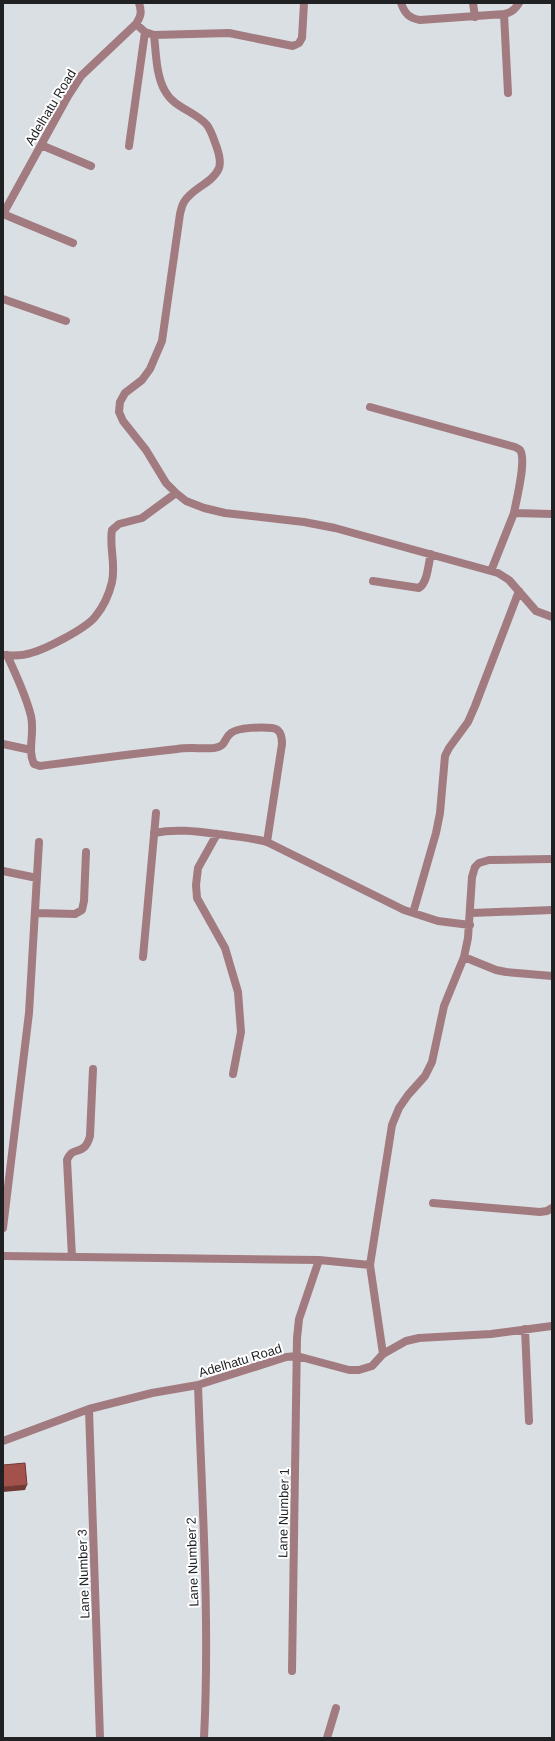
<svg xmlns="http://www.w3.org/2000/svg" width="555" height="1741" font-family="Helvetica,sans-serif">
<style>
.lines{fill:none;stroke-linecap:round;stroke-linejoin:round}
.minor{stroke:#a17b7f;stroke-width:8}
.shaded-wall{fill:#713934}
.building{fill:#a2524b;stroke:#713934}
.labels{text-anchor:middle;stroke-width:4;stroke-linejoin:round;paint-order:stroke}
.street-label{font-size:13px;fill:#1f2123;stroke:#fff}
</style>
<rect width="100%" height="100%" fill="#dadfe4"/>
<g class="lines">
<path class="minor" d="M401,3C405,14 409,18 420,20L504,14C511,13 515,10 519,3
M473,3L475,17
M504,14L508,93
M136,24L145,32L154,35L229,33L293,46L299,43L302,38L304,3
M154,35C156,52 156,76 165,91C174,108 195,111 207,125C212,132 214,140 217,148C219,154 221,162 219,168C213,183 192,188 184,202C182,205 181,210 180,214L162,341L150,369L142,380L125,393L120,402L119,412L123,421L146,450L166,483L176,493L186,501L204,508L225,513L304,522L335,528L498,573L509,580L536,611L552,617
M41,145L91,166
M129,146L145,32
M3,214L68,96L81,76L136,24C141,16 142,12 139,3
M3,214L73,243
M3,299L66,321
M370,407L515,447C517,448 519,449 520,450C527,460 516,501 514,513
M491,571L514,513L552,514
M373,581L419,588C428,582 428,564 431,554
M4,655C13,656 22,656 31,653C46,649 85,629 95,617C104,606 109,595 112,582C116,564 109,547 112,530L119,524L142,518L176,493
M7,655C16,675 26,695 31,716C35,733 27,750 34,764L40,766C86,760 131,754 177,749C189,747 201,749 214,748C227,746 223,739 231,733C238,727 263,727 272,728C281,729 282,737 282,744L267,842
M3,744L31,750
M154,833C178,828 201,832 225,835C239,837 253,838 267,842L404,910L438,921L470,925
M217,834L198,868L196,885L197,898L225,948L238,992L241,1032L233,1074
M3,871L37,878
M35,913L75,914L82,910L84,901L86,852
M413,913L436,833L440,813L445,756L449,748L468,722L475,706L519,591
M471,913L552,910
M143,957L156,813
M464,957L496,970L506,972L552,976
M433,1203L540,1212L547,1211L552,1208
M3,1228L29,1013L39,842
M3,1256L319,1260L370,1265
M72,1257L67,1160C73,1144 84,1158 90,1136L93,1069
M525,1329L529,1421
M383,1354L370,1265L392,1125L399,1108L408,1095L425,1076L432,1062L444,1006L464,957L468,938L472,877L475,867L479,863L489,860L552,859
M198,1385C202,1502 210,1620 204,1738
M89,1409L100,1738
M3,1441L89,1409L152,1393L198,1385L286,1357L297,1356L349,1370H359L372,1366L383,1354L406,1341L419,1338L491,1334L552,1326
M292,1671L297,1338L299,1319L319,1260
M327,1738L336,1708"/>
</g>
<path class="shaded-wall" d="M27,1485L25,1490L3,1492V1487Z"/>
<path class="building" d="M25,1463L27,1485L3,1487V1465Z"/>
<g class="labels">
<g class="street-label">
<text transform="translate(50 107) rotate(-59)" y="5">Adelhatu Road</text>
<text transform="translate(240 1360) rotate(-17)" y="5">Adelhatu Road</text>
<text transform="translate(283 1513) rotate(-89)" y="5">Lane Number 1</text>
<text transform="translate(192 1562) rotate(-92)" y="5">Lane Number 2</text>
<text transform="translate(83 1574) rotate(-92)" y="5">Lane Number 3</text>
</g>
</g>
<rect width="555" height="1741" fill="none" stroke="#1f2123" stroke-width="8"/>
</svg>
